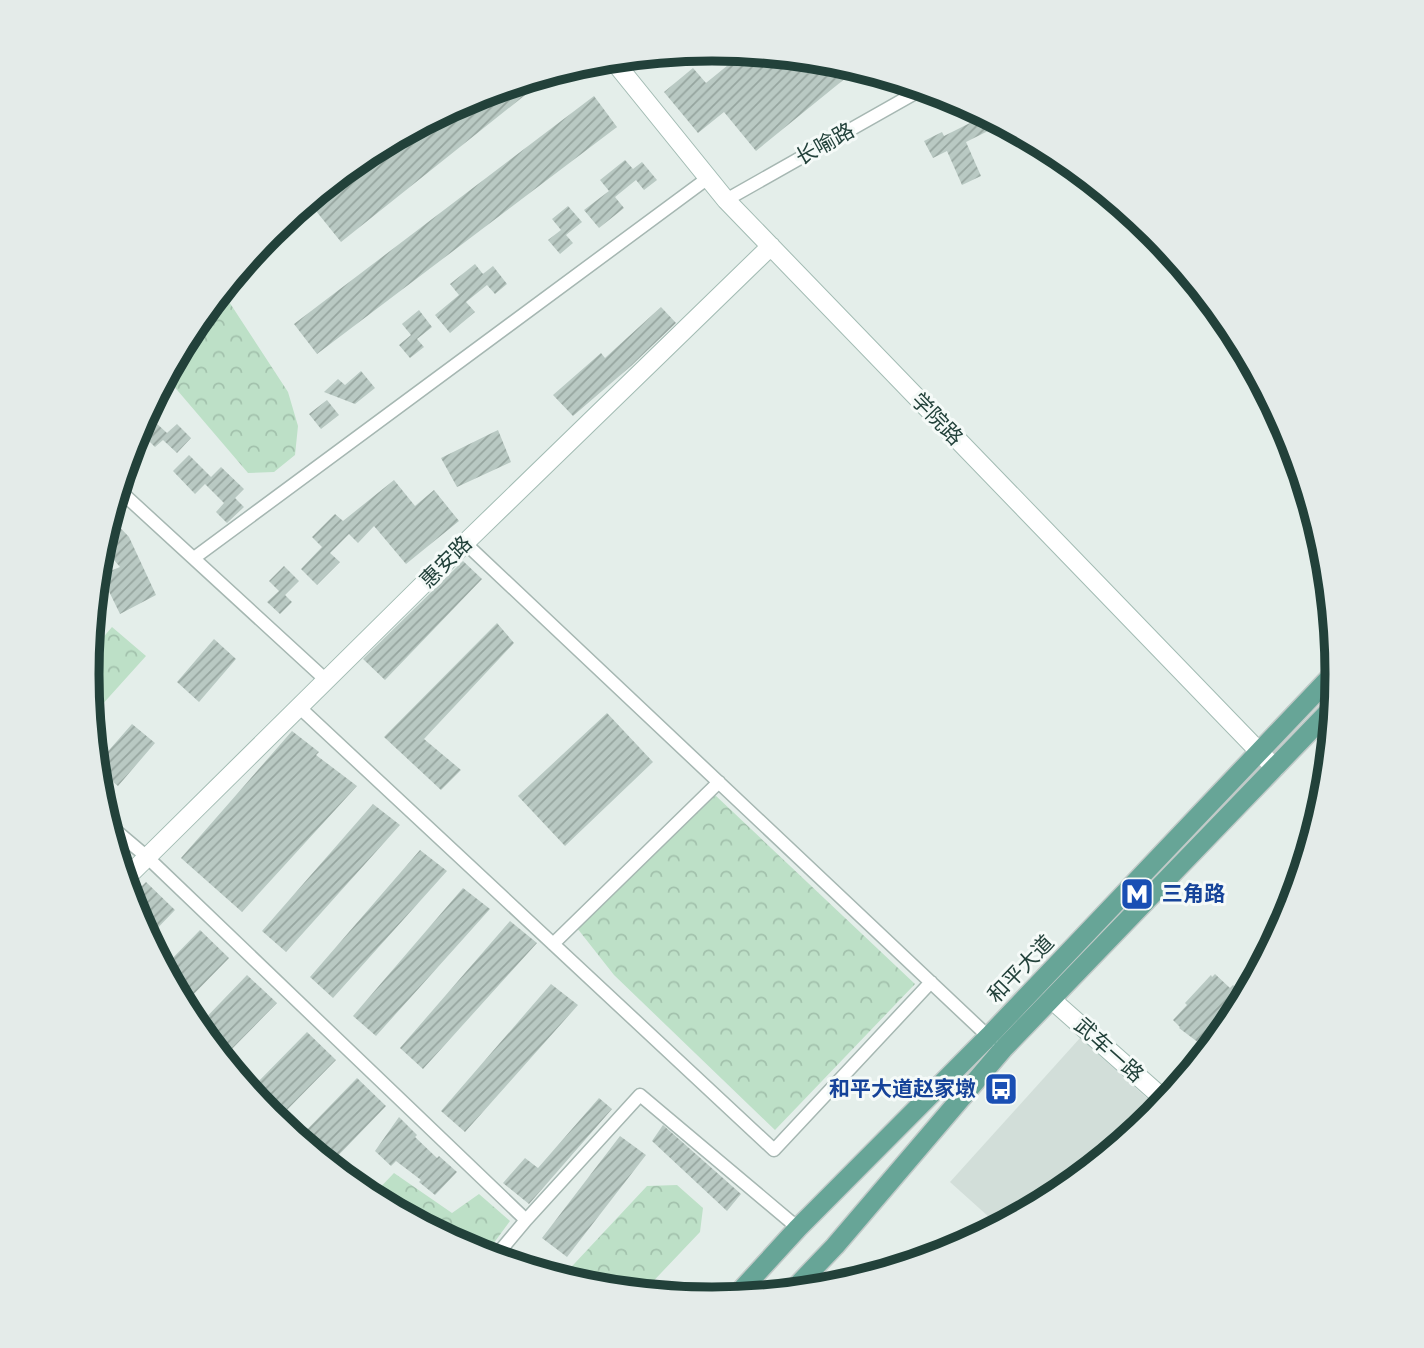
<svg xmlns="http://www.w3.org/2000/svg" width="1424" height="1348" font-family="'DejaVu Sans','Noto Sans SC',sans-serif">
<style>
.built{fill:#d2ded9}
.forest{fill:url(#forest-crowns)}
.building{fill:url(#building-hatch)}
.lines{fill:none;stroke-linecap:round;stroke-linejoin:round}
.street-casing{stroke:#a6b7b2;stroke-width:15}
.secondary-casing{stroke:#a2bbb3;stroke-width:20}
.primary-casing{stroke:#c1cac8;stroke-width:22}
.street{stroke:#fff;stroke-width:12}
.secondary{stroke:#fff;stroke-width:18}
.primary{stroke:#67a597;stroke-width:19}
.labels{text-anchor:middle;stroke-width:6;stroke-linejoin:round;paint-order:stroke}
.street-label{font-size:21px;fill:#22413a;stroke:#f5faf8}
.transit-label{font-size:21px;font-weight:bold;fill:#164399;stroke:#f5faf8;text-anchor:start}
.rim{fill:none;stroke:#22413a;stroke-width:9}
</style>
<defs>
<pattern id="forest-crowns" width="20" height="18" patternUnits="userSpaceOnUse" patternTransform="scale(1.75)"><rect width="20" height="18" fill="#bde0c7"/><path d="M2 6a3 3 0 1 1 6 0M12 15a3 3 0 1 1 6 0" fill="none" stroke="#a2c1ac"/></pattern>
<pattern id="building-hatch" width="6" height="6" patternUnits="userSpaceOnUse" patternTransform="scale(1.75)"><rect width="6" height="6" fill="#b9c9c3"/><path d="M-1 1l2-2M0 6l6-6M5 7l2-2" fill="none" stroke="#96a59f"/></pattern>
</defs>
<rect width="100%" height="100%" fill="#e4eeea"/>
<path class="built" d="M1080,1038L1159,1109L1154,1116L1059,1194L999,1226L950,1182Z"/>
<path class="forest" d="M222,291L288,392L298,426L295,455L274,472L248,473L166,377L193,326Z
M112,627L146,656L91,717L87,674L89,654Z
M715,795L915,984L775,1130L614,975L577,928Z
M394,1173L452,1213L479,1194L510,1221L485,1255L472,1251L371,1197Z
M677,1185L703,1208L700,1232L643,1292L590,1287L561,1278L647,1186Z"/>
<path class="building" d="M744,52L834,61L858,68L756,151L724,112L698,133L664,92L693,68L706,83Z
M554,72L341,242L308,201L365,154L473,96Z
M594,96L617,127L317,354L294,324Z
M986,115L1002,124L966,142L981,176L962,185L947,151L933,158L924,141L942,132L944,136Z
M625,160L633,169L642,162L657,180L644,190L636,180L615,197L624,208L599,228L584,210L609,191L600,180Z
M568,206L582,222L566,235L573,243L560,254L548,240L561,230L552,219Z
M475,264L483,274L493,266L507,284L495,294L487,285L466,302L475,312L450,333L435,315L459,295L450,284Z
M661,307L676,323L631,366L573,416L553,395L601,353L605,358Z
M419,310L432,327L417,339L424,347L410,358L399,345L411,335L402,324Z
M361,371L375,388L355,404L324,392L338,379L345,385Z
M327,400L339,415L321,429L309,414Z
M155,422L167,433L177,424L191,438L177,453L163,440L155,447L143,435Z
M498,430L511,462L457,487L441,458Z
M189,455L211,477L221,467L244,489L235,498L244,507L227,523L216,512L224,503L205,484L195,494L173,471Z
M394,480L415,506L434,490L459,521L406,564L374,526L358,543L349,534L330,553L340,562L317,585L301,569L322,547L312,537L335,514L343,521Z
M110,517L129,537L156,595L120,614L101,575L120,567L101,545Z
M463,561L482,579L385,680L363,659Z
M284,566L299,581L285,595L292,602L280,614L267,602L279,591L269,581Z
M497,623L514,643L424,739L461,770L441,790L384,737Z
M214,639L236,659L199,702L177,682Z
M607,713L653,762L565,846L518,796Z
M132,724L155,743L118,786L96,768V765Z
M292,731L319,752L316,755L357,786L242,912L181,858Z
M373,804L400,825L286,952L262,931Z
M420,850L447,871L333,998L310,977Z
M146,882L175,910L148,938L134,913L130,898Z
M463,888L490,909L376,1036L353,1016Z
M510,921L537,943L423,1069L400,1048Z
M200,930L229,958L183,1005L164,967Z
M1215,974L1230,988L1233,985L1245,996L1231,1022L1224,1031L1216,1024L1199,1043L1179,1028L1180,1027L1173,1020L1187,1005L1185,1003L1211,975L1212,977Z
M247,975L277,1003L223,1058L197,1027Z
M551,984L578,1005L465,1132L441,1111Z
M307,1032L336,1060L276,1121L270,1116L249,1091Z
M357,1078L386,1106L329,1165L298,1139Z
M599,1098L612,1109L529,1204L503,1183L525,1158L538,1168Z
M399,1117L417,1135L415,1137L437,1158L439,1156L457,1172L435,1195L419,1182L421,1180L396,1161L391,1166L375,1151Z
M663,1125L741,1194L727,1211L652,1141Z
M620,1136L646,1155L567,1257L542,1238Z"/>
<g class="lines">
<defs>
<path id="street" d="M726,200L924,88
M118,489L326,680
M465,543L992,1040
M194,558L708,178
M299,707L774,1150L931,982
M108,824L147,857L526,1220L494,1258
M553,944L719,782
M526,1220L640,1095L798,1228"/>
<path id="secondary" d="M612,59L726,200L1275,768
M124,880L465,543L771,246
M1051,999L1166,1101"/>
<path id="primary" d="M792,1291L835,1246L1003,1049L1334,706
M735,1297L798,1228L989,1036L1337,670"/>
</defs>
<use href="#street" class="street-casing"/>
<use href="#secondary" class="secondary-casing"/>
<use href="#primary" class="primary-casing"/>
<use href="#street" class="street"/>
<use href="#secondary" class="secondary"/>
<use href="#primary" class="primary"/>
</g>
<defs>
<symbol id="metro-square" viewBox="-11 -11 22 22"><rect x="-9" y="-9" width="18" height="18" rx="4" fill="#1a4fb4" stroke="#f5faf8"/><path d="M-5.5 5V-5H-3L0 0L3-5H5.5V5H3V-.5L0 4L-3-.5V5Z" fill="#fff"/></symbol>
<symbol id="bus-square" viewBox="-11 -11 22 22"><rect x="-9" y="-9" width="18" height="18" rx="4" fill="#1a4fb4" stroke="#f5faf8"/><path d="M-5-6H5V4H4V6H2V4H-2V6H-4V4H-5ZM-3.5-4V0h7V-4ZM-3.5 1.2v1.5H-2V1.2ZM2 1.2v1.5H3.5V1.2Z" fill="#fff"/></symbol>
</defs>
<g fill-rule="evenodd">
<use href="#metro-square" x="1118" y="875" width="38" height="38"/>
<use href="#bus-square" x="982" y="1070" width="38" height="38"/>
</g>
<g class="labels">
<g class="street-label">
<text transform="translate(825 144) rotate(-29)" y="7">长喻路</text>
<text transform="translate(937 419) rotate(46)" y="7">学院路</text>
<text transform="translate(446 562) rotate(-45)" y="7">惠安路</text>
<text transform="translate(1021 969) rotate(-46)" y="7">和平大道</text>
<text transform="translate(1109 1050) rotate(42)" y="7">武车一路</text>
</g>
<g class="transit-label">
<text x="1162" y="901">三角路</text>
<text x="976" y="1096" text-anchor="end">和平大道赵家墩</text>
</g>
</g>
<path d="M0 0H1424V1348H0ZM99 674a613 613 0 1 1 1226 0a613 613 0 1 1-1226 0Z" fill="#e4ebe9" fill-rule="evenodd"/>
<path class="rim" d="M99 674a613 613 0 1 1 1226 0a613 613 0 1 1-1226 0Z"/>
</svg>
